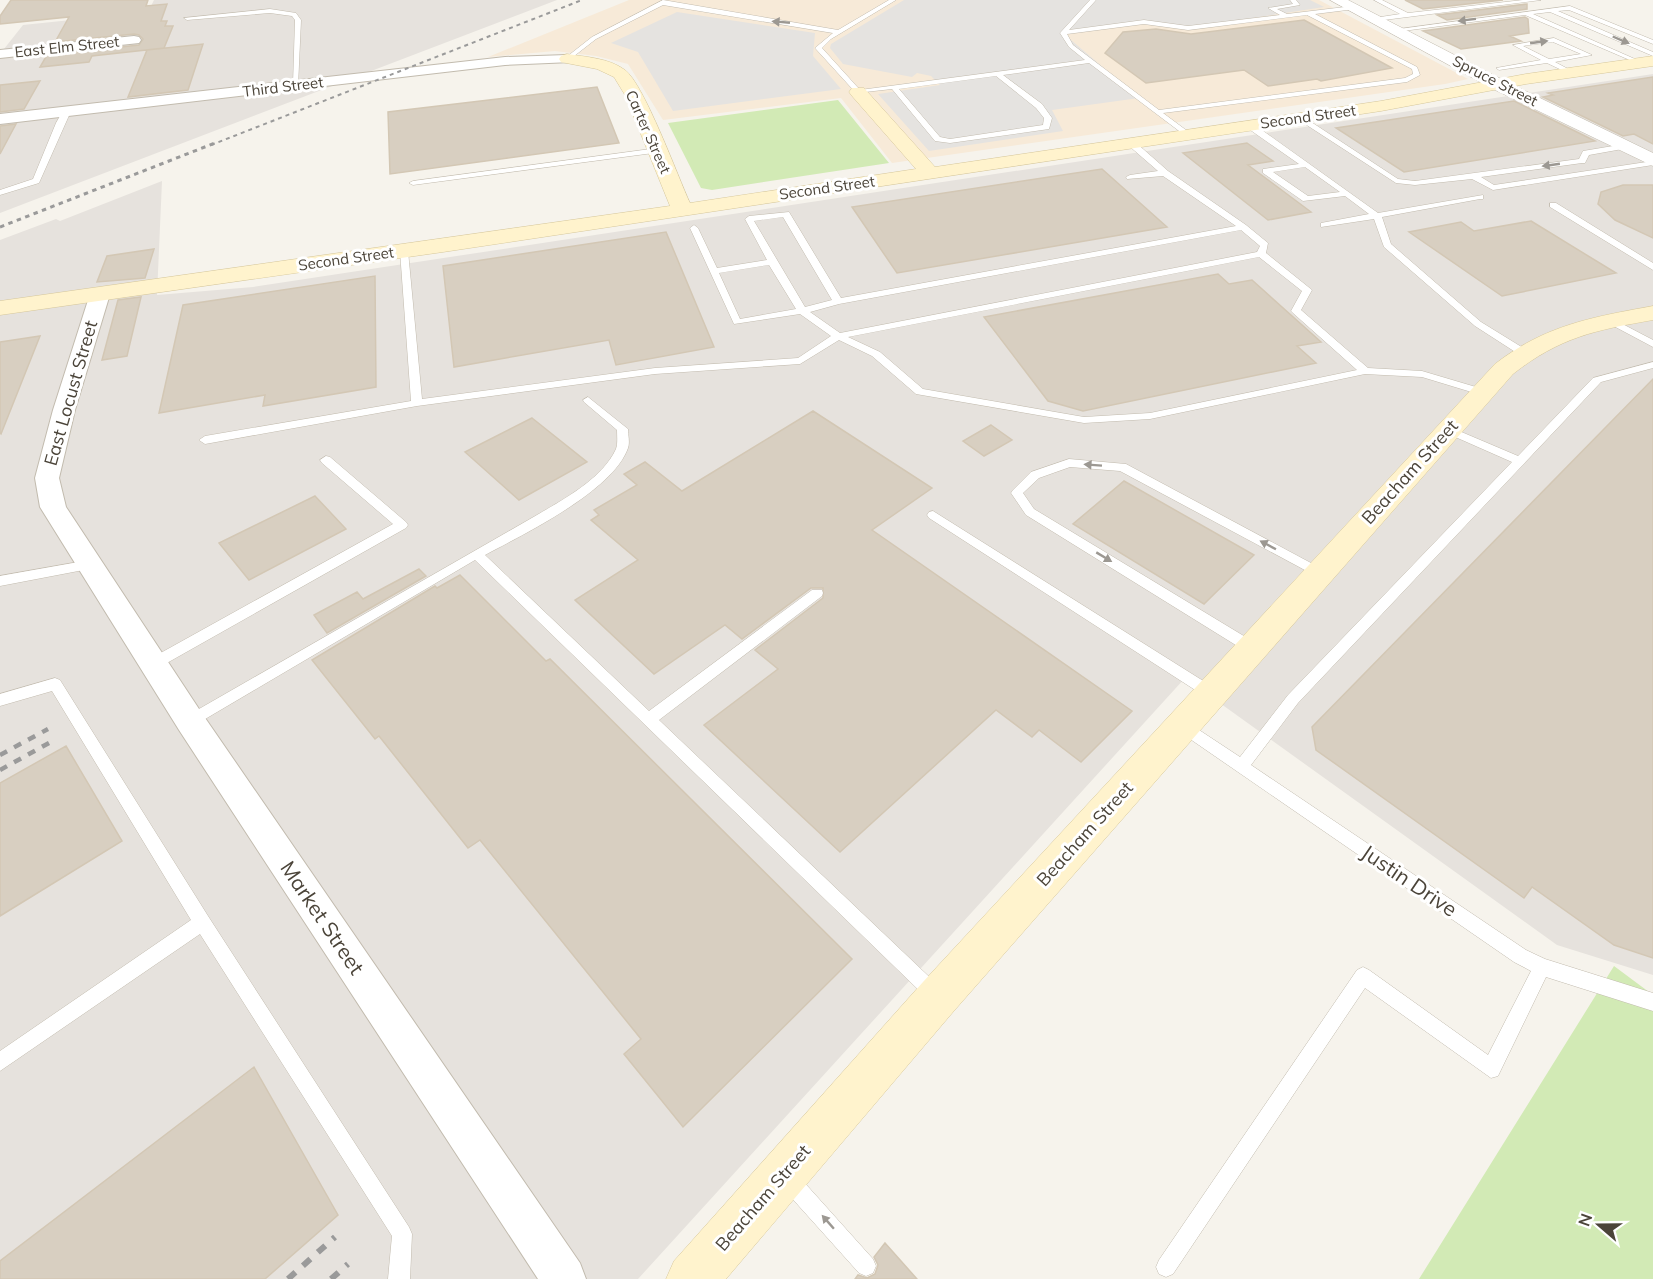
<svg xmlns="http://www.w3.org/2000/svg" width="1653" height="1279" font-family="Mulish,sans-serif">
<style>
.commercial{fill:#f7ead8}
.industrial{fill:#e6e2dd}
.green{fill:#d2eab5}
.parking{fill:#e5e3e0}
.building{fill:#d8cfc1;stroke:#d3c7b4;stroke-width:1.5}
.lines{fill:none;stroke-linecap:round;stroke-linejoin:round}
.service-casing{stroke:#c2bbae;stroke-width:1}
.minor-casing{stroke:#c2bbae;stroke-width:2}
.tertiary-casing{stroke:#c2bbae;stroke-width:1}
.secondary-casing{stroke:#d6c79b;stroke-width:1}
.service{fill:#fff;fill-rule:evenodd}
.minor{fill:#fff;fill-rule:evenodd}
.tertiary{fill:#fff;fill-rule:evenodd}
.secondary{fill:#fff3cd;fill-rule:evenodd}
.rail-far3{stroke:#9a9a9a;stroke-width:2;stroke-dasharray:4 4;stroke-linecap:butt}
.rail-far2{stroke:#9a9a9a;stroke-width:3;stroke-dasharray:4.5 4.5;stroke-linecap:butt}
.rail-far1{stroke:#9a9a9a;stroke-width:4.5;stroke-dasharray:8 8;stroke-linecap:butt}
.rail{stroke:#9a9a9a;stroke-width:6;stroke-dasharray:10 10;stroke-linecap:butt}
.oneway{fill:#9c9892}
.labels{text-anchor:middle;stroke-width:6;stroke-linejoin:round;paint-order:stroke}
.far-street-label{font-size:15px;fill:#4b4439;stroke:#fff}
.street-label{font-size:18px;fill:#4b4439;stroke:#fff}
.near-street-label{font-size:21px;fill:#4b4439;stroke:#fff}
</style>
<rect width="100%" height="100%" fill="#f6f3ec"/>
<path class="commercial" d="M629,0H1319L1468,79L1445,84L892,163L841,98L663,120L628,64L596,56L555,51L488,57Z"/>
<path class="industrial" d="M154,0H557L0,213V54L23,25L148,12Z
M1653,74V975L1557,945L1185,678L638,1279H0V240L56,219L60,221L162,181L157,295L253,287Z"/>
<path class="green" d="M838,100L889,163L712,190L701,188L668,123Z
M1614,966L1653,995V1279H1419Z"/>
<path class="parking" d="M904,0H1310L1324,7L1188,28L1144,22L1064,34L1139,98L1052,110L1063,131L929,151L878,94L940,85L931,76L917,73L912,77L843,64L830,48L831,44Z
M677,12L815,33L813,56L841,89L673,111L638,52L611,43Z"/>
<path class="building" d="M11,0H148L146,6L167,4L161,21H167L165,26H173L164,48L92,56L89,62L40,67L47,55L139,45L143,39L139,35L134,34L55,42L69,17L0,24V16Z
M1405,0H1503L1423,9Z
M1527,4V9L1447,20L1437,15Z
M1525,17L1528,19L1529,33L1510,36L1521,41L1461,49L1423,31Z
M1304,20L1392,68L1321,81L1317,79L1268,86L1244,70L1146,83L1105,53L1123,32L1156,29L1191,34Z
M203,44L188,90L128,97L147,50Z
M1653,77V144L1634,134L1623,136L1543,97L1553,95L1548,93Z
M40,81L24,109L0,112V85Z
M597,87L619,143L390,174L388,112Z
M1514,101L1595,141L1404,172L1336,128Z
M16,124L0,154V126Z
M1247,143L1273,161L1248,165L1311,212L1268,220L1183,153Z
M1102,169L1167,227L897,273L852,207Z
M1623,185H1653V238L1615,220L1598,204L1601,192Z
M1531,221L1616,273L1502,296L1409,232L1461,222L1474,231Z
M666,232L714,347L616,365L609,340L454,367L443,266Z
M154,249L145,278L97,282L107,256Z
M1218,274L1229,284L1252,280L1321,342L1297,346L1316,363L1083,411L1048,401L984,317Z
M375,276L376,387L263,406L265,395L159,413L183,305Z
M141,297L127,356L102,360L118,300Z
M40,336L1,434L0,433V342Z
M1653,379V958L1614,945L1532,887L1524,898L1316,750L1312,727Z
M813,411L932,488L872,530L1132,711L1081,762L1039,730L1032,737L996,710L840,852L704,725L778,669L755,650L823,598V588H811L742,639L725,625L654,674L575,600L638,560L591,520L599,515L594,510L637,485L624,474L645,462L682,491Z
M532,418L587,462L519,500L465,452Z
M991,425L1012,440L984,456L963,441Z
M1124,481L1254,555L1204,604L1073,524Z
M315,496L346,529L249,580L219,543Z
M419,569L426,576L327,633L314,615L357,592L363,599Z
M460,575L546,661L550,659L852,959L683,1127L624,1054L641,1039L480,840L468,848L379,736L375,739L312,660L435,586L437,588Z
M66,746L122,841L0,916V783Z
M254,1067L338,1215L265,1279H0V1261Z
M885,1243L917,1279H855L858,1275L867,1278L875,1274L878,1265L874,1257Z"/>
<g class="lines">
<defs>
<path id="service" d="M663,0L838,30L889,0H896L831,39L822,48L860,90L1085,60L1069,47L1060,33L1090,0H1096L1069,30L1144,20L1188,26L1280,15L1268,8L1293,4L1290,0H1296L1300,5L1277,9L1287,14L1353,6L1355,9L1315,14L1417,67L1420,75L1407,82L1163,113L1190,133V137H1187L1089,63L1003,75L1042,104L1052,118L1049,129L950,143L935,141L892,89L856,93L815,48L833,33L663,5L596,39L569,60L564,59L592,37ZM1307,15L1412,69L1413,74L1405,78L1159,110L1073,45L1067,34L1144,24L1188,30ZM996,76L1036,108L1044,118L1043,125L950,139L940,137L899,89Z
M1374,0H1382L1408,13L1523,0H1541L1376,21L1374,18L1400,14Z
M1570,6L1653,40V44L1569,10L1558,11L1653,52V56L1550,12L1533,14L1644,63L1639,64L1525,15L1395,32L1392,30Z
M270,9L296,13L301,20L298,86L293,85L295,20L292,16L270,13L187,20L184,18Z
M1554,38L1592,55L1555,62L1574,72L1572,75L1547,63L1499,70L1496,68L1541,60L1513,45ZM1553,42L1581,54L1549,59L1523,46Z
M64,109L71,111L39,183L0,195V190L33,179L56,123Z
M1302,116L1398,179L1415,181L1579,159L1583,151L1625,144H1628V148L1589,155L1585,163H1582L1481,177L1494,185L1653,161V165L1493,190L1472,179L1415,185L1396,183L1299,120L1298,118Z
M1246,123H1252L1378,213L1483,195V199H1480L1382,217L1391,244L1481,322L1528,351V355H1520L1475,326L1384,247L1374,219L1321,227V223L1369,214L1345,196L1303,201L1263,173V169L1299,164L1246,127ZM1305,167L1340,192L1308,196L1273,172Z
M1128,141H1134L1168,171L1246,225L1268,243L1266,253L1312,290L1301,310L1368,368L1422,371L1486,390V394H1478L1422,377L1365,374L1150,419L1084,423L916,394L872,356L839,340L800,364L655,374L417,406L205,444L199,440L205,436L411,401L400,251L404,248L408,251L422,399L655,368L798,358L831,336L800,314L734,324L690,228L694,225L698,228L717,268L767,260L745,219L749,216L789,212L841,298L1236,226L1163,176L1127,179L1126,177L1130,175L1158,171L1128,145ZM783,217L832,300L805,307L754,221ZM1241,230L1260,246L1257,252L840,333L810,312L839,304ZM1259,257L1302,291L1291,311L1293,313L1357,370L1150,413L1084,417L923,389L880,352L848,337ZM769,265L796,309L740,319L719,273Z
M658,148H661V152L413,185L409,183L413,181Z
M1550,203H1556L1653,263V270L1550,207Z
M1611,318L1653,340V347L1608,323L1606,321Z
M1653,362V368L1601,382L1298,703L1251,765L1526,950L1545,959L1653,993V1011L1546,977L1498,1076L1491,1078L1365,988L1173,1274L1166,1277L1159,1274L1156,1267L1159,1260L1357,970L1363,967L1369,970L1488,1055L1531,971L1514,962L1177,730L1175,726L1177,722L1182,720L1187,722L1240,757L1288,695L1512,462L1444,432V428H1452L1518,456L1593,378Z
M588,397L628,429C628,435 630,442 628,448C613,491 524,534 485,555L649,711L812,590H822L823,593L822,596L659,720L942,989L945,995L942,1001L936,1004L930,1001L475,560L195,725L190,727L185,725L183,721L185,717L537,515C564,499 602,479 616,449C618,443 617,436 617,430L584,402L583,400Z
M326,456L330,457L406,522L408,525L406,528L158,668H148L146,664L148,660L393,524L322,463L320,460Z
M1069,459L1126,464L1324,570L1326,573L1320,578L1316,576L1120,471L1070,467L1039,478L1023,493L1034,509L1257,644L1259,648L1257,652H1247L1026,515L1011,493L1013,490L1031,472Z
M933,511L1216,689L1218,693L1216,697H1206L929,518L927,515L929,512Z
M90,560L94,562L96,565L94,568L0,586V576Z
M55,678L60,680L208,916L409,1227L412,1234L410,1279H388L392,1236L200,934L0,1071V1051L191,920L52,691L0,706V694Z
M787,1168L794,1171L873,1259L876,1266L873,1273L866,1276L859,1273L780,1185L777,1178L780,1171Z"/>
<path id="minor" d="M134,36L139,37L141,40L139,43L0,58V50Z
M567,55L574,59L572,62L505,65L0,124V114L505,57Z
M100,288L107,290L110,294L75,410L59,478L66,507L201,712L580,1263L586,1279H538L179,730L40,507L35,478L53,410L90,294L93,290Z"/>
<path id="tertiary" d="M1330,0H1348L1505,81L1653,153V166L1493,89Z"/>
<path id="secondary" d="M567,54C586,57 609,58 625,70C644,84 678,177 690,203L916,169L852,96L849,92L852,88H864L935,167L1381,101L1526,74L1653,56V66L1526,84L1381,111L443,252L0,315V301L670,206L625,95L614,77L597,69L561,62L559,59L561,56Z
M1653,306V320C1596,330 1560,337 1513,374L953,1012L726,1279H666L674,1261L923,982L1495,364C1545,325 1593,317 1653,306Z"/>
</defs>
<use href="#service" class="service-casing"/>
<use href="#minor" class="minor-casing"/>
<use href="#tertiary" class="tertiary-casing"/>
<use href="#secondary" class="secondary-casing"/>
<use href="#service" class="service"/>
<use href="#minor" class="minor"/>
<use href="#tertiary" class="tertiary"/>
<use href="#secondary" class="secondary"/>
<path class="rail-far3" d="M211,145L582,0"/>
<path class="rail-far2" d="M0,227L215,143"/>
<path class="rail-far1" d="M0,755L48,729
M0,770L49,743"/>
<path class="rail" d="M288,1279L335,1237
M331,1279L348,1264"/>
</g>
<defs><path id="oneway-solid" d="M-6-.8H1V-3.2L6.5 0L1 3.2V.8H-6Z" transform="scale(1.5)"/></defs>
<g class="oneway">
<use href="#oneway-solid" transform="translate(1467 20) rotate(173)"/>
<use href="#oneway-solid" transform="translate(781 22) rotate(-175)"/>
<use href="#oneway-solid" transform="translate(1621 40) rotate(23)"/>
<use href="#oneway-solid" transform="translate(1539 42) rotate(-8)"/>
<use href="#oneway-solid" transform="translate(1551 165) rotate(172)"/>
<use href="#oneway-solid" transform="translate(1093 465) rotate(-176)"/>
<use href="#oneway-solid" transform="translate(1268 545) rotate(-152)"/>
<use href="#oneway-solid" transform="translate(1104 557) rotate(31)"/>
<use href="#oneway-solid" transform="translate(828 1222) rotate(-131)"/>
</g>
<g class="labels">
<g class="far-street-label">
<text transform="translate(67 47) rotate(-6)" y="5">East Elm Street</text>
<text transform="translate(1495 81) rotate(27)" y="5">Spruce Street</text>
<text transform="translate(283 87) rotate(-7)" y="5">Third Street</text>
<text transform="translate(1308 117) rotate(-8)" y="5">Second Street</text>
<text transform="translate(648 132) rotate(66)" y="5">Carter Street</text>
<text transform="translate(827 188) rotate(-8)" y="5">Second Street</text>
<text transform="translate(346 259) rotate(-8)" y="5">Second Street</text>
</g>
<g class="street-label">
<text transform="translate(71 393) rotate(-74)" y="6">East Locust Street</text>
<text transform="translate(1410 472) rotate(-48)" y="6">Beacham Street</text>
<text transform="translate(1085 834) rotate(-48)" y="6">Beacham Street</text>
<text transform="translate(763 1198) rotate(-49)" y="6">Beacham Street</text>
</g>
<g class="near-street-label">
<text transform="translate(1409 881) rotate(34)" y="7">Justin Drive</text>
<text transform="translate(322 918) rotate(56)" y="7">Market Street</text>
</g>
</g>
<g transform="translate(1599 1225) rotate(290)" stroke="#ffffff" stroke-width="4.5" paint-order="stroke">
<path d="M0-4.5L10 22L0 15L-10 22Z" fill="#4b4439"/>
<text y="-9" font-size="16" font-weight="bold" text-anchor="middle" fill="#4b4439">N</text>
</g>
</svg>
